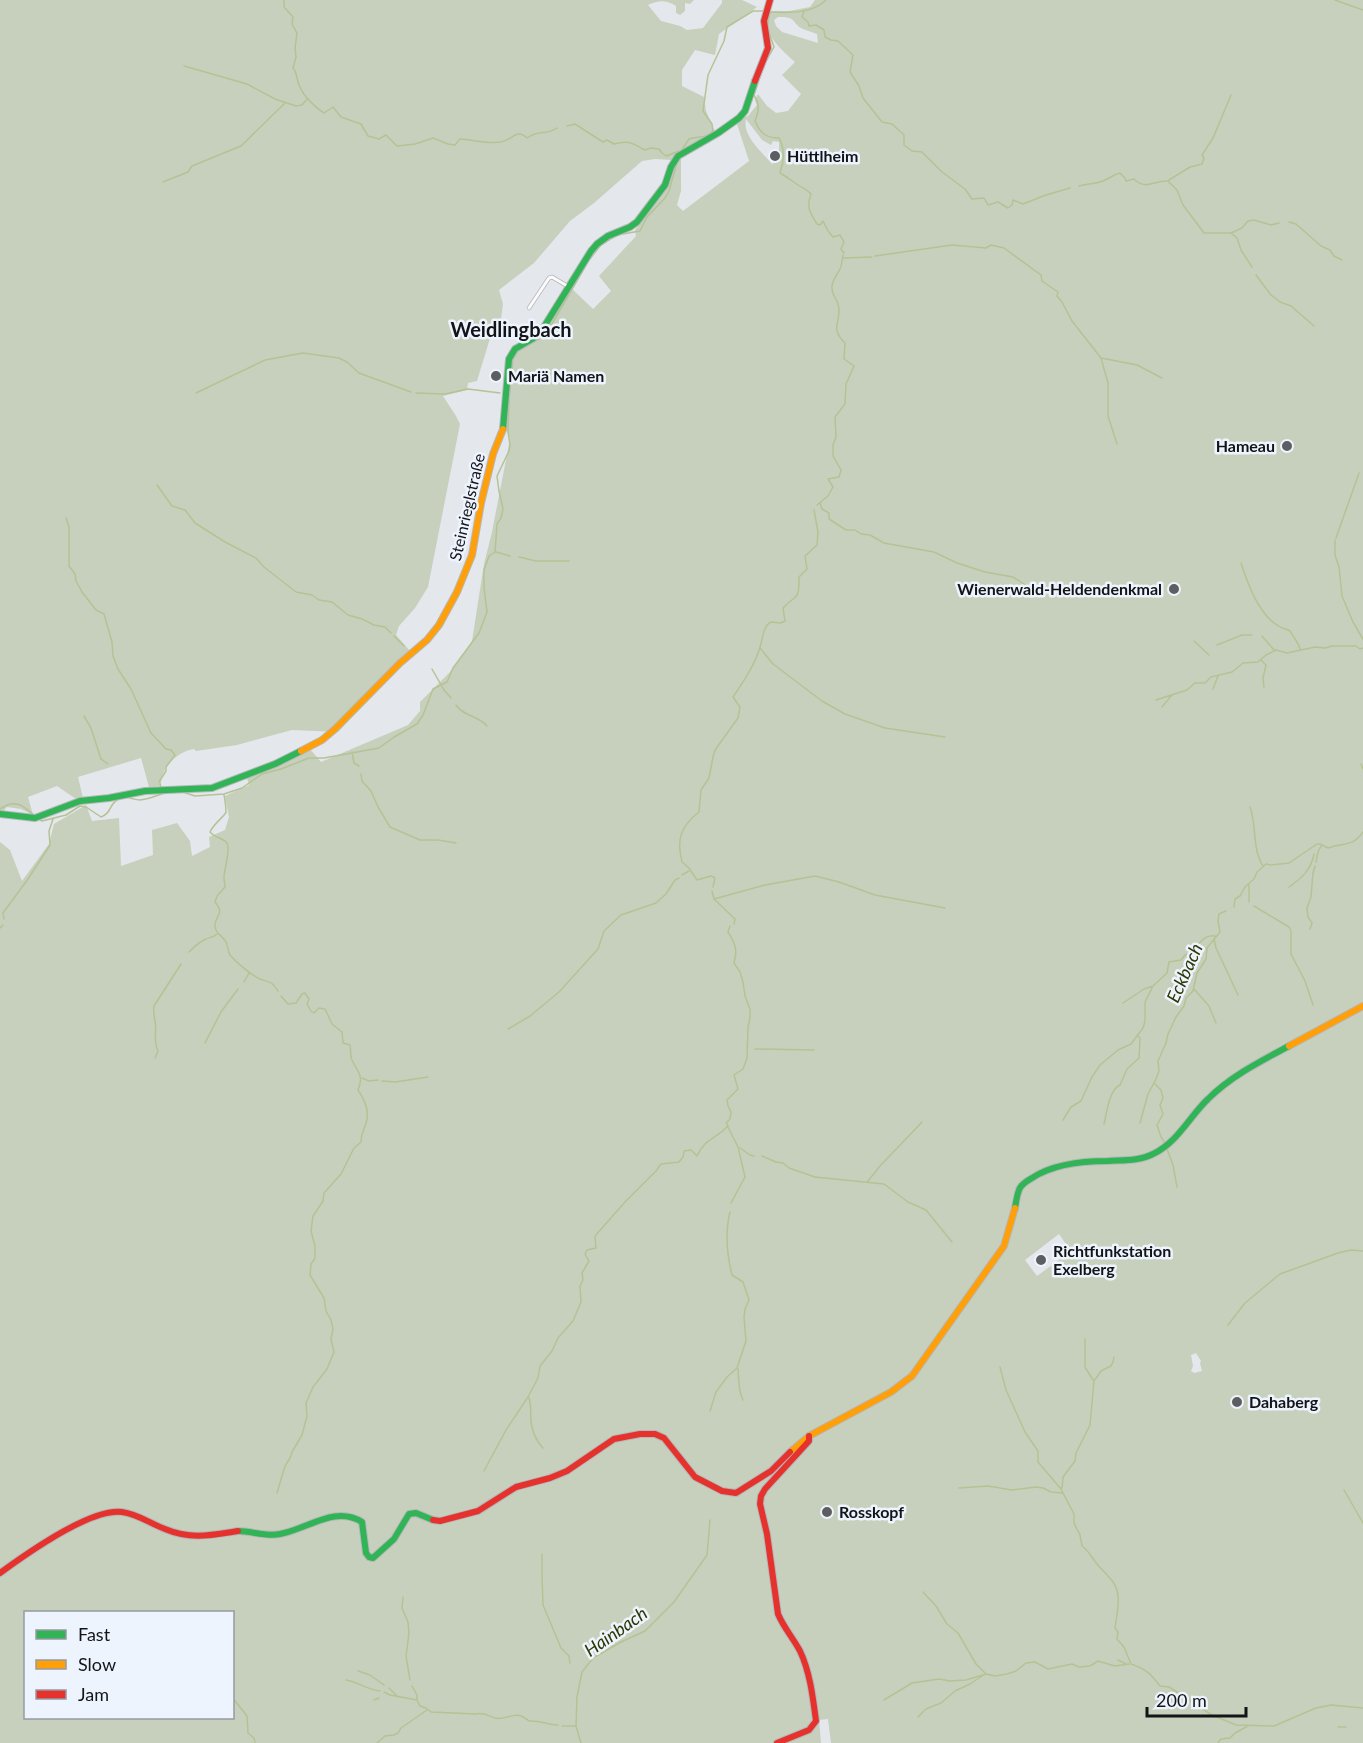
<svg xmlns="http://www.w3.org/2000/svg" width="1363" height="1743" font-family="Lato,sans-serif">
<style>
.green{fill:#c7d0bc;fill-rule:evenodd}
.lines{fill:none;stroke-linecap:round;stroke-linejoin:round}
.stream{stroke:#b4c394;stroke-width:1.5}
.street-casing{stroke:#b5b7bb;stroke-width:4.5}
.fast-casing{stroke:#b5b7bb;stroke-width:8}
.slow-casing{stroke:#b5b7bb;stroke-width:8}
.jam-casing{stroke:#b5b7bb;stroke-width:8}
.street{stroke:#fbfbfc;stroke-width:3}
.fast{stroke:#30b455;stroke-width:6}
.slow{stroke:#ff9f0a;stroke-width:6}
.jam{stroke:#e5322d;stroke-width:6}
.poi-dot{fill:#5c5e62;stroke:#eef4fd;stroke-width:2}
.labels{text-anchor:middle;stroke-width:5;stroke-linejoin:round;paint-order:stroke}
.poi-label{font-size:16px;font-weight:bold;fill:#121417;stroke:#eef4fd;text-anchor:start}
.street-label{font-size:16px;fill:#121417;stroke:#eef4fd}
.water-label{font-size:18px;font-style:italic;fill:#2b3802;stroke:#eef4fd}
.quarter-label{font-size:20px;font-weight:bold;fill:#121417;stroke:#eef4fd}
</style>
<rect width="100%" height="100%" fill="#e4e7ec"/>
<path class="green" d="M0,0H694L690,4L685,3V11L680,15L676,13V6C666,0 659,0 648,5L661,21L680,26L687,30L703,28L722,3V0H742L757,7L719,34L715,55L695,50L682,70V86L704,97L706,111L715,132L685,148L672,160L655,159L642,161L594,203L570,221L534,263L499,290L503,304L499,334L491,335L477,381L468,383L467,390L443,396L456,416L460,424L428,587L415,608L399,626L396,635L410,651L407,658L338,732L292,730L237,745L196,751L194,749C177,751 160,769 161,786L149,787L141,758L78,777L83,798L76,799L57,786L28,797L33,815L21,809L7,807L0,815Z
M815,0H1363V1743H831L828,1719L819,1720L821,1743H0V842L10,850L22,881L49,844L54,824L86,805L92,821L119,818L121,866L153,855L152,830L177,823L190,841L192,856L210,847L209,837L225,830L229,817L225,796L249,785L247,778L310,749L321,762L408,725L420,711V702L450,672L472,641L484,564L492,532L510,439L505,426L508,371L511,357L516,351L538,336L571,288L593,309L611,291L599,276L636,236L635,230C646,216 658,202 667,188C672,179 675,165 681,158V191L677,205L683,211L749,161L737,124L746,115L747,117L757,105L755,100L758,94L767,106L776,113L788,111L801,94L782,75L795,62C779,47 762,35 770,11H789L810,7ZM778,17C797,16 791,23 803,29C807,31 813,32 817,34L818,43L782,32L776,26L774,20ZM746,119L762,140L771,145L773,141L779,142V160L772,164C762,152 742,136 746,119ZM1059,1234L1068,1247L1067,1254L1037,1276L1025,1260ZM1196,1353L1201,1361L1200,1363L1202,1371L1194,1373L1191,1371L1193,1366L1191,1355ZM26,1612H232V1718H26Z"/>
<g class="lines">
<path class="stream" d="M284,0V7L293,17L292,24L297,33L295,48L296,57L293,68C298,74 296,80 300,87C304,97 316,108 324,113L333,107L341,117L361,124L368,136L379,139L386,135L397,146L415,144L433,138L448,144L455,145L460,139C474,140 487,144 501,142C513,140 516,128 527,138C540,129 545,136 557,128
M1335,0L1363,10
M804,11L802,17L808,22L809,26L816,25L824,30L825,37L831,40L838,41L853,55L850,72L859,86L863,98L882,122L892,124L904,135V145L912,151L922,152L942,172L965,189L972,199L984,198L988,205L998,202L1008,208L1012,205L1013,200L1023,204L1046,195L1070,188
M769,12C788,13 812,14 826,0
M770,12L767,26L774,47L764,65L754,95C760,105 759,111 755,121C760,133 766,138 779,138C785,148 784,162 780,173C787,177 792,181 798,185C804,189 807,189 811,194C806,207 810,213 817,224L820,225L823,221L828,231L833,237L840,235L844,242L841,249L844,253
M184,66L247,84L275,99L296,106L302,105L308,98
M567,126L575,124L603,142L607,140L614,144C629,140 632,143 645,150L651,148L659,149L662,153L666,156L679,151
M679,154L689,139C698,136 706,139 713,131L712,124L703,111L708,75L724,41L727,27L753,11H765
M1169,180L1190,167L1202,164L1204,158L1202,155L1213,138L1231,95
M163,182L188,172L192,166L241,146L285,103
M1079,186C1086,184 1093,184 1100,182C1108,180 1112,175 1120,173L1125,178L1126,181L1134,179C1146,191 1154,180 1168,181L1177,190L1183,205L1204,233H1231L1237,238L1241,250L1252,267
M1289,222L1296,224L1321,246L1330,250L1334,256L1342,260
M1231,233L1242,228L1248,221L1254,220L1271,225L1279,223
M875,256L952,245L986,248L991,245L1004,248L1041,275L1042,281L1058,292L1057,296L1062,302L1072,321L1101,358L1137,365L1162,378
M843,258L872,257
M1256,275L1271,295L1280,302L1291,306L1314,326
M1101,358L1108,383V416L1117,444
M196,393L265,360L303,353L339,358L347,362L359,373L411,392
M416,393L445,394L468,389L500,393
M157,485L172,506L185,510L195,523L225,542L256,558L264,567L296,592L312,595L319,600L332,602L348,615L362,619L374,625L385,627L391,633
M820,503L822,509L829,513V519L846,530H855L861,534L870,535L884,543L934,552L957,563L985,572L1013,577L1042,596
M817,505L828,496L833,487L828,479L839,477L841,470L833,456V445L836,437L835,417L845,404L846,384L854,366L844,359L845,343C828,327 843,321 838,304C836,297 831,295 832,286C833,279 837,275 840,269C842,265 842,260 843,255
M66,518L69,527V566L75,574L76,581L82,592L96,610L104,614L112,642L113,656L118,669L131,689L151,733L166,749L171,750L175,755L166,767V771L159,782
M1336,538L1359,473
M1335,540V555L1339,567L1342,596L1353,622L1363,639
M496,552L510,556
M519,557L536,561H569
M1241,563C1248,584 1258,613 1277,625C1281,628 1286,629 1290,631C1293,637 1300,644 1300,650
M394,636L404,646
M1262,636L1275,651
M1194,641L1209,655
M1217,645L1242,635H1252
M760,648L773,664L822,701L845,714L885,728L945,737
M1261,660L1266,665L1263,678L1264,687
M432,669L444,690L451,698
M1213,689L1218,676
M1156,700L1187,690L1195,683H1205L1211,677L1232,672L1243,663L1258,662L1266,655L1276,650L1287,653L1315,647L1325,648L1332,646H1356L1360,649L1363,648
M456,705C464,717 478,715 487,726
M1162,707L1172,695
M84,716L91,728L101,759L108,764
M352,752L354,763L359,766
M1361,764L1363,769
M361,774L362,781L371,791L378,807L390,827L420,840H438L456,843
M160,784L161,787
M173,792H183L195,796L224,794L242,788L262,774L281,769L309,758H324L379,748L394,737L417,724L423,715L433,689L447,682L453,668L479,633L487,612L484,588V570L489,556L495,552L497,524L501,518L503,509L499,491L497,476L509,451L510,445L508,432L509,400L513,359L518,351L542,337L549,329L589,260L601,245L617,235L640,231L647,217L665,198L669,191L678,159
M224,795C225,800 226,807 226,812C225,816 214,823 210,832C215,838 223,838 227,843C231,849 224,870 224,877C224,881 225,884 225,887L217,896L215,902C226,915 214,915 215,927C216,934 223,936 226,942C228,946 228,952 230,955C236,962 251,975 260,979C270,983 271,980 278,991
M1250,807C1257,827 1252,849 1263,866
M0,809C20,795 27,812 42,821L66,815L80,806L86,807L101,817C111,814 109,805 117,800C125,794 132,800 140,800C150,799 159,794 169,792
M1316,862L1318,852L1321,846
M682,875L689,871
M713,887L715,878L711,876L697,880L689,868L682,862C676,839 681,826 699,812L701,790L709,778L713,757L715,750L738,718L740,707L733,697C743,682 755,665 760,647C763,638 763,626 771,622L781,623L785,621L783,608C797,593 799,602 799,577L807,569L805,556L817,545L818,532L814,510
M1289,887C1302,878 1311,870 1314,854
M712,891L714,899L735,919L734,924
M714,899L765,885L815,876L839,882L875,895L945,908
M1249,902V885
M1254,906L1289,927L1291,931V954L1305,981L1313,1005
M1234,907L1235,899L1240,896L1245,887L1254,879L1257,872L1266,864L1271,865L1289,863L1317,844H1320L1328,848C1343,842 1352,848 1363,832
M4,919L3,913L28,879L50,845L49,831L53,819
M0,928L3,925
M1310,929L1312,923L1308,917L1307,908L1311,897L1313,873L1315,866
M1214,939L1216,948L1238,995
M189,952C194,947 198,943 204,940C209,937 213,938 217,934
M244,982L249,973
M1194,989L1209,1006L1216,1023
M1123,1003L1144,989L1153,986
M508,1029L530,1016L559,992L598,949L604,931L621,915L656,903L666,894L675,880L679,878
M205,1043L221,1012L238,989
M755,1049L814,1050
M155,1058L158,1051C153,1041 157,1032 155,1021C154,1014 153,1013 154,1006L181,964
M362,1078L369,1081L378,1080
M382,1081L395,1082L428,1077
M1155,1084L1161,1090L1163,1098L1160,1105L1163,1114L1157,1125L1161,1137L1165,1143
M1063,1120L1071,1107L1081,1101L1092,1077L1100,1065L1118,1050L1131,1044L1143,1028L1145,1021V1002L1153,986L1167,973L1169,962L1181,960L1185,955C1198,952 1199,934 1215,936
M1140,1123L1148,1094L1156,1079L1159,1071L1158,1061L1166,1043L1168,1034L1176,1017L1184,1006L1186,998L1193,991L1197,973L1206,959L1207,948L1220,932L1218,921L1219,914L1226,911
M1104,1124C1107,1112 1109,1090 1120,1085L1127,1069L1139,1058L1140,1038L1138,1036
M728,1127L738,1147L745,1177L731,1203
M740,1148L750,1155L754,1156
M1167,1149L1173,1165L1177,1187
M762,1156L776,1162L783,1163L789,1168L815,1177L884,1184L908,1202L926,1210L952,1242
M868,1181L880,1166L922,1122
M1228,1325L1245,1303L1280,1274L1338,1253L1351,1250L1363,1251
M1085,1339V1367L1093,1380
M1000,1367L1006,1390L1025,1432L1038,1451V1462L1061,1489L1074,1514V1523L1080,1535L1082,1546C1089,1551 1092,1558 1097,1564C1102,1570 1108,1575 1113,1582C1122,1594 1117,1613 1115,1628L1118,1632L1117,1639L1124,1647L1131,1664C1146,1669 1151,1674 1160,1686L1169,1687L1212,1715L1236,1725L1274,1726L1316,1708L1331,1705L1363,1708
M738,1369C739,1380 738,1391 743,1400
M529,1398C532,1409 530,1409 531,1419C531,1429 536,1441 543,1448
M710,1411L716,1392L727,1377L737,1368L746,1341L744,1317L745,1309L749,1300L743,1282L732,1275C727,1255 725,1232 730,1212
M484,1471L506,1430L528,1397L538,1378L540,1366L552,1351L558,1338L573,1321L581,1302L580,1286L583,1280L582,1273L589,1261L585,1254L587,1250L596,1248L595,1236L625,1202L656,1171L661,1164L679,1162L683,1157L684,1151L691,1150L697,1156C706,1137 715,1140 728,1126L726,1123L730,1119L731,1112L728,1106L727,1100L738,1089L734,1075L743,1069L747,1058L748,1028L750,1017V1009L745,996L743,982L740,972L734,963C738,950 735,943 728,932L730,926
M959,1488L988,1486L1012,1490L1036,1487L1043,1488L1051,1492L1063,1493
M1062,1488L1063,1477L1075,1461L1076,1453L1090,1425L1094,1381L1101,1371L1111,1366L1113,1362L1114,1357
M1344,1490L1363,1523
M277,1493L285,1466L290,1458L292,1452L302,1435L307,1416L306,1403L313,1387L327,1369L334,1352L331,1339L333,1329L331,1320L326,1311L324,1298L310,1275L311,1264L315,1258V1246L311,1231L313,1216L323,1201L324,1193L341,1174L354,1148L361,1142C361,1133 364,1130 366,1123C370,1111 365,1100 358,1090C364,1075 358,1073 352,1060C350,1056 351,1050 350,1045L343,1043L342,1032L332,1024L325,1009L319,1008L314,1013L311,1011L307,1004L309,999L305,993L302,994L296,1003L288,1004L281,996
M542,1554V1574L543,1605L561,1648L569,1656L570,1663
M923,1592L936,1606L947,1624L958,1633L976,1664L985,1673
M403,1597L402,1608L408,1622L409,1633L406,1656L410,1680
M1118,1660L1126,1664
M358,1671L370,1675L384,1685
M346,1680C358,1682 368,1690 380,1691
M412,1686L417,1695V1700L420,1706L426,1708L431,1712L476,1714C485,1712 487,1716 495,1718C510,1721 514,1708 529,1721C540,1720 548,1725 558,1725
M389,1688L397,1696
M384,1692L390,1695L417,1700
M232,1697L247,1716L248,1733L254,1738L255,1743
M374,1700L379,1698
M884,1700L912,1683L939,1679L950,1681L966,1680L986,1674L995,1676L1007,1674L1016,1671L1026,1663L1035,1662L1048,1669L1072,1664L1079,1667L1090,1666L1098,1661L1115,1666L1129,1664
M918,1717L926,1709L941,1703L955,1691L970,1684L985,1674
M562,1726H576
M1338,1727H1346
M377,1743L385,1736L394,1735L398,1733L401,1728L427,1710
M581,1743L576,1726L577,1697L582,1672L593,1658L621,1642L645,1631L674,1602L707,1555L710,1520
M1218,1743L1221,1739L1230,1738L1235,1733L1248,1726"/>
<defs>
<path id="street" d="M529,308L549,278L552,277L569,287"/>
<path id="fast" d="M503,429L509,359L515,349L534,338L542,330L591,251L597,244L608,236L630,227L637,222L665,185L671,167L678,156L718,133L739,118L745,111L755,81
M0,814L35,818L80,801L109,798L145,791L212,788L275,764L301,751
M1015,1208C1016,1202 1017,1195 1019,1190C1021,1184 1027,1181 1032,1178C1053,1164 1083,1161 1108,1161C1122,1160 1140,1161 1153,1154C1178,1142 1189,1117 1208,1099C1231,1076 1261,1061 1289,1046
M238,1531C252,1531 266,1537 280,1534C308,1529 335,1505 362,1522L366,1553L369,1557L373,1558L394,1539L409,1514L416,1513L433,1520"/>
<path id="slow" d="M301,751L322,740L335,729L400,663L427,640L439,625L457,592L472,555L481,503L493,454L503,429
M1289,1046L1363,1006
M790,1452L809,1436L891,1392L912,1376L1004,1246L1015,1208"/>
<path id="jam" d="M755,81L768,48L764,21L770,0
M433,1520L440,1521L478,1511L516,1487L550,1478L567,1471L614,1439L640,1434H655L664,1438L695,1477L722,1491L736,1493L771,1471L790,1452
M0,1573C26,1554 90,1508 122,1512C138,1514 151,1524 165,1529C191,1540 212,1535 238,1531
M777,1743L809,1730L816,1721C813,1698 810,1672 800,1651C793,1638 784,1628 778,1614L767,1534L760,1504L761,1496L765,1489L809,1441V1436"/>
</defs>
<use href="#street" class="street-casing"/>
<use href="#fast" class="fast-casing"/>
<use href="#slow" class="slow-casing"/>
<use href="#jam" class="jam-casing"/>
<use href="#street" class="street"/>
<use href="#fast" class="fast"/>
<use href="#slow" class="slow"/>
<use href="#jam" class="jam"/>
</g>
<g class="poi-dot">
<circle cx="775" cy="156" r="6"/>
<circle cx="496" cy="376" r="6"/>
<circle cx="1287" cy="446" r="6"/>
<circle cx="1174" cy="589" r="6"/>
<circle cx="1041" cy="1260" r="6"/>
<circle cx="1237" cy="1402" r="6"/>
<circle cx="827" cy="1512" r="6"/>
</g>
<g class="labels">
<g class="poi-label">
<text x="787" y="162">Hüttlheim</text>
<text x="508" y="382">Mariä Namen</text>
<text x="1275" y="452" text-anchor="end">Hameau</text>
<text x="1162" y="595" text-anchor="end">Wienerwald-Heldendenkmal</text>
<text x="1053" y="1257">Richtfunkstation<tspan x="1053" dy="18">Exelberg</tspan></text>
<text x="1249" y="1408">Dahaberg</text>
<text x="839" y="1518">Rosskopf</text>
</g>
<g class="street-label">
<text transform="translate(467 507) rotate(-77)" y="6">Steinrieglstraße</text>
</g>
<g class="water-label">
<text transform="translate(1185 973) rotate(-66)" y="6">Eckbach</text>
<text transform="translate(616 1632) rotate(-35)" y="6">Hainbach</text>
</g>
<g class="quarter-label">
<text x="511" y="337">Weidlingbach</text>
</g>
</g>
<rect x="24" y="1611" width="210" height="108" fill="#eef4fd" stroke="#969aa1" stroke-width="1.5"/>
<rect x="36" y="1630" width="30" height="9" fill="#30b455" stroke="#969aa1" stroke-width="1.5"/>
<text x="78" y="1641" font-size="18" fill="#121417">Fast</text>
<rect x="36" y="1660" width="30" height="9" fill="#ff9f0a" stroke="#969aa1" stroke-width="1.5"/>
<text x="78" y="1671" font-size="18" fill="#121417">Slow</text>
<rect x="36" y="1690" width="30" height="9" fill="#e5322d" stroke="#969aa1" stroke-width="1.5"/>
<text x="78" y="1701" font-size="18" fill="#121417">Jam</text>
<path d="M1147 1707v9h99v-9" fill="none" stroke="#121417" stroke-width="3"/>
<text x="1156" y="1707" font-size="18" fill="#121417" stroke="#eef4fd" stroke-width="4.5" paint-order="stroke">200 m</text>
</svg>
